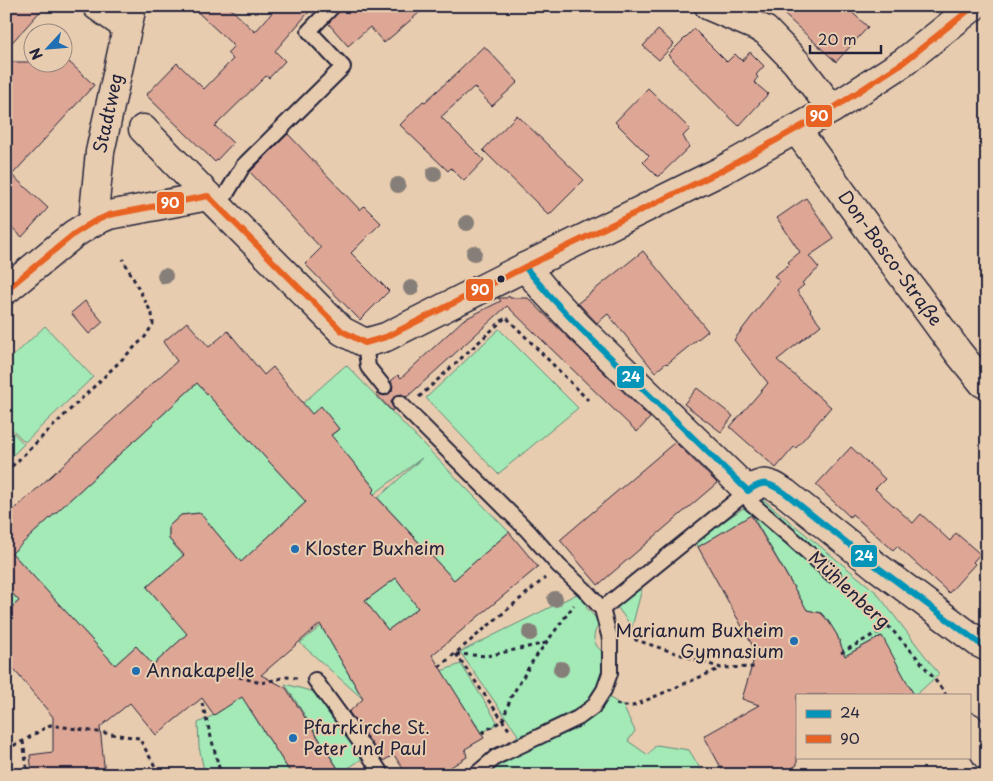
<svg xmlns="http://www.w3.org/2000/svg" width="993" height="781" font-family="'Playpen Sans',sans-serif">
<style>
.green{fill:#a3eab6;stroke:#628678}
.building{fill:#dda695;stroke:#22223b;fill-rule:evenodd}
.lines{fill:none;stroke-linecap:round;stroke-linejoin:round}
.service-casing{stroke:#22223b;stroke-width:18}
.minor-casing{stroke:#22223b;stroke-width:31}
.tertiary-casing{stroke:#22223b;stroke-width:31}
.path{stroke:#22223b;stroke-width:3;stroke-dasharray:4 4;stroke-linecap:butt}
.service{stroke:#e8ccaf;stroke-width:14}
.minor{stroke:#e8ccaf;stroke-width:28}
.tertiary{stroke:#e8ccaf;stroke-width:28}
.bus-1-casing{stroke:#e8ccaf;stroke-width:10}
.bus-2-casing{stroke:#e8ccaf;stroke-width:10}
.bus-1{stroke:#0595b8;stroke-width:6}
.bus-2{stroke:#e86223;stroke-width:6}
.tree{fill:#867f79}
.bus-dot{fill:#22223b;stroke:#e8ccaf;stroke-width:2}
.poi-dot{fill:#1f6fb2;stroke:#e8ccaf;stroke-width:2}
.labels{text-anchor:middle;stroke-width:4;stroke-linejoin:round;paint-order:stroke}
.street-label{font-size:18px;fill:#22223b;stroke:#e8ccaf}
.poi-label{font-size:18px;fill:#22223b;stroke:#e8ccaf;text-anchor:start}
.line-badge{stroke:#e8ccaf;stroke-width:2}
.badge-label{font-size:14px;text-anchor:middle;font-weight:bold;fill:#fff}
</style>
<rect width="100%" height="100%" fill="#e8ccaf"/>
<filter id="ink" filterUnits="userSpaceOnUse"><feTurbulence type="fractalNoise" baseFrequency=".02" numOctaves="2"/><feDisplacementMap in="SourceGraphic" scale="10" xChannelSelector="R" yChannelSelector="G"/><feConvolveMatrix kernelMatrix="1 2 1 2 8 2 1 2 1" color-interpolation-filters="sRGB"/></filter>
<g filter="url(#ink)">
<path class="green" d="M45,326L93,377L25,442L6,423V363Z
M499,329L578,408L498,474L426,398Z
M346,365L509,532L454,580L378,498L422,458L361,504L357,499L373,486L348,456L315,449L339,429L321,407L293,430L303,403Z
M197,383L306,502L241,562L200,513L181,515L169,526V539L183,556L147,587L171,615L214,609L153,665L136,646L115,665L12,553Z
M6,425L24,444L6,462Z
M760,497L876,592L939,674L916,695H914L881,636L841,658V646L837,635L829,622L821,613L807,610L752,515L698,547L696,540Z
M646,573L632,627L612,600Z
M396,578L418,608L388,630L365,601Z
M6,586L19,601L6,612Z
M585,590L592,597L586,607L600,623C590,637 593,645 606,655L605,679L580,711L605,695L623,706L635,731L628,741L648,755L656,745L689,750L704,775H477L518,735L460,652Z
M321,626L363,699L300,643Z
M461,664L498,723L482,733L441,671Z
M285,684L325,695L366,756L341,773Z
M249,692V708L292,775H205L199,747L198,723L214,715Z"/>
<path class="building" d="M6,6H45L6,49Z
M191,6H228L255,32L278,6H314L275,51L285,61L269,78L266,76L215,126L233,143L215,162L146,95L177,63L204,89L233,59L227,53L234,46Z
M342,6H427L384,43L370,27L348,46L328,23L339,12Z
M775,6H845L868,27L836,62Z
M694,29L727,62L735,54L742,61L750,52L764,66L756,75L758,77L754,82L768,94L739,126L721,109L668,55Z
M658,30L674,44L659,60L643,46Z
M484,46L518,82L492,106L474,87L441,117L484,160L464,181L451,168L448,171L400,125L423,101L425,102L459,71H458Z
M6,62H69L94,85L12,175L48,208L22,237L6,222Z
M648,88L690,129L683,136L689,147L658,177L643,162L649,156L615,122Z
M517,115L584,180L549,215L483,150Z
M288,134L360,210L364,206L381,223L351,253L389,291L360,320L305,264L321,248L250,172Z
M806,198L834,239L809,256L819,268L802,283L804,285L797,291L811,310L810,311L821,325L777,360L831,407L796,448L794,447L776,468L730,427L768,383L734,340L779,281L774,276L790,264L788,262L800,252L777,218Z
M643,251L708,331L667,364L666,363L655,372L608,314L597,323L578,303Z
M509,296L510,298H528L650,418L637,432L507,306L407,397L402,394L397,395L394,397L391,401L392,406L394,409L392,411L376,394L378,393L381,395L385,396L390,393L392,391L393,386L391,381L398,375L401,378L463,320L501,301L498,298H506Z
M85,301L103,322L89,334L71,313Z
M187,322L209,347L228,331L264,375L273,367L312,414L321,406L339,429L331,435L375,489L372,492L454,580L509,532L538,567L432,655L484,738L465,749L467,757L438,775H407L394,755L383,761L349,712L363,699L320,624L261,675L286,688L342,775H292L242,697L214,715L202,698L156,735L130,703L100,727L105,775H32L30,755L53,752V717L6,660V612L19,601L6,586V517L177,361L163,342ZM197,383L306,502L241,562L200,513L181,515L169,526V539L184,555L147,587L187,634L153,665L136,646L115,665L12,553ZM396,578L418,608L388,630L365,601Z
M697,388L733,416L721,432L684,404Z
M675,442L717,483L598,585L560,540Z
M851,447L885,479L875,489L913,523L921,514L950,541L956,533L980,554L973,562L975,564L949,593L897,546L893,550L852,514L850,517L816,485Z
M751,515L807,610L821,613L829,622L837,635L845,656L882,636L914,695H797V765L780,775H725L704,736L759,705L742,699L756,652L698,547Z"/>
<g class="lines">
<defs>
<path id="service" d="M219,206L243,166L343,67L309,31L333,6
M365,343L368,367L384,387
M400,403L528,531L559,566L585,590L602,609L748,491L751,503L793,539L833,575
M315,680L368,753L382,775
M475,775L496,757L578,718L593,707L604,690L610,673V639L602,609"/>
<g id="minor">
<path d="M97,6L127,27"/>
<path d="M709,6L765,30L796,62L832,109"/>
<path d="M143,129L208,196"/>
<path id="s1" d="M796,129L958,352L983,383L987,385"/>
<path id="s2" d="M93,222L100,152L132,6"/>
<path d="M525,267L547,293L579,327L748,491C765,479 769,483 785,493L876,566L979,643L987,647"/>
<path d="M969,727L987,756"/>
</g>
<path id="tertiary" d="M6,290L74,234L93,222L109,215L208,196L342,331L365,343L386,337L525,267L721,171L832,109L904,62L974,6"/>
</defs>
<use href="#service" class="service-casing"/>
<use href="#minor" class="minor-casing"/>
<use href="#tertiary" class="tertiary-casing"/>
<path class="path" d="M419,397L506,317L588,400
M6,472L145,337L153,324L152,314L123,259
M847,587C884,620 918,655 946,695
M629,633L636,640L721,668L754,667
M841,653L889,626
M456,654L510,731
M456,654L487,656L546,643
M439,667L545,578
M239,677L261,683L286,677L297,678
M202,703L221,775
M616,704L623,706H633L721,668
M482,733L503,720L511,697L532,662L574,605
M23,741L28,775
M6,749L23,741L50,725L139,738L160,775"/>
<use href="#service" class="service"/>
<use href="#minor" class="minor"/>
<use href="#tertiary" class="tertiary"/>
<defs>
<path id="bus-1" d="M525,267L547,293L579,327L748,491C765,479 769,483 785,493L876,566L979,643L987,647"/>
<path id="bus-2" d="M6,290L74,234L93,222L109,215L208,196L342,331L365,343L386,337L525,267L721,171L832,109L904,62L974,6"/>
</defs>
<use href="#bus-1" class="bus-1-casing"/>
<use href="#bus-2" class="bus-2-casing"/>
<use href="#bus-1" class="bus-1"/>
<use href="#bus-2" class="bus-2"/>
</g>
<g class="tree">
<circle cx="434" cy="174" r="8"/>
<circle cx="398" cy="185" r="8"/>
<circle cx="467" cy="223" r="8"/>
<circle cx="474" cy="253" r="8"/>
<circle cx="165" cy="276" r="8"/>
<circle cx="411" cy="288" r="8"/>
<circle cx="555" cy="599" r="8"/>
<circle cx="530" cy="633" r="8"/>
<circle cx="561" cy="669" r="8"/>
</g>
</g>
<circle class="bus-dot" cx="501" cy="279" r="4.5"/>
<g class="poi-dot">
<circle cx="295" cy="549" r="5"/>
<circle cx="794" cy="641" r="5"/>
<circle cx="136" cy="671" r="5"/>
<circle cx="293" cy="738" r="5"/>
</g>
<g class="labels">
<g class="street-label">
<text dy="6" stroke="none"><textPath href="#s2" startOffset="110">Stadtweg</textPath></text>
<text dy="6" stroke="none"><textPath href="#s1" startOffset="160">Don-Bosco-Straße</textPath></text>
<text transform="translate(849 590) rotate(43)" y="6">Mühlenberg</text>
</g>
<g class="poi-label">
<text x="305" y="555">Kloster Buxheim</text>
<text x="784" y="637" text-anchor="end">Marianum Buxheim<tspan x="784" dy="21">Gymnasium</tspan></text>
<text x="146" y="677">Annakapelle</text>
<text x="303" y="734">Pfarrkirche St.<tspan x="303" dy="21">Peter und Paul</tspan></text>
</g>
</g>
<g class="line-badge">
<rect x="805" y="104" width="28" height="24" rx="5" fill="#e86223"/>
<rect x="156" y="191" width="29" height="24" rx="5" fill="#e86223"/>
<rect x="465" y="278" width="29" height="24" rx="5" fill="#e86223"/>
<rect x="616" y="365" width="29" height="24" rx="5" fill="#0595b8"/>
<rect x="850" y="544" width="28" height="24" rx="5" fill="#0595b8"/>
</g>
<g class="badge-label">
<text x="819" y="121">90</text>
<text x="170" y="208">90</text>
<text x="480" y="295">90</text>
<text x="631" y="382">24</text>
<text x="864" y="561">24</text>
</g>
<rect width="993" height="781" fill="none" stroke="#e8ccaf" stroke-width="25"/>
<rect x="12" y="12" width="968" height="756" fill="none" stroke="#22223b" stroke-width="2" filter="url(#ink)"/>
<rect x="796" y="694" width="175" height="65" fill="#e8ccaf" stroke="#998881"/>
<rect x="806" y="710" width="25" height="8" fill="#0595b8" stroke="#998881"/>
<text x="840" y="718" font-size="15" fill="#22223b">24</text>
<rect x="806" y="735" width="25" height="8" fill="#e86223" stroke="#998881"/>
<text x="840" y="744" font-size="15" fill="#22223b">90</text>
<g transform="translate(48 48) rotate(244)"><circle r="24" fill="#e8ccaf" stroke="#998881"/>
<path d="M0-4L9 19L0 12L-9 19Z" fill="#1f6fb2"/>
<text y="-8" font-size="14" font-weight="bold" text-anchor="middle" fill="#22223b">N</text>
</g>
<path d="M810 45v8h71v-8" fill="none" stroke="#22223b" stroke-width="2.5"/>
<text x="818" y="45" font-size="15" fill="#22223b" stroke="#e8ccaf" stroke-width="4" paint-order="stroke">20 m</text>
</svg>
